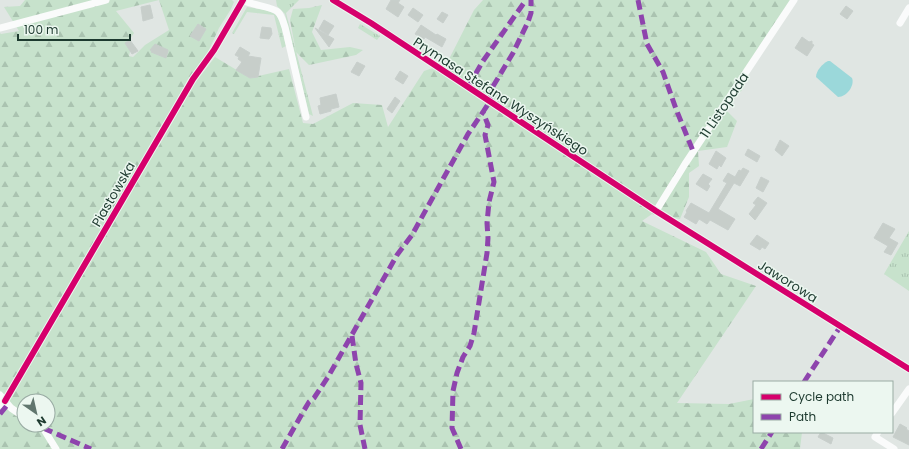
<svg xmlns="http://www.w3.org/2000/svg" width="909" height="449" font-family="Poppins,sans-serif">
<style>
.grass{fill:url(#grass-tufts)}
.forest{fill:url(#forest-firs);fill-rule:evenodd}
.water{fill:#9bd8da}
.building{fill:#c7ceca;stroke:#c8cfcc}
.lines{fill:none;stroke-linecap:round;stroke-linejoin:round}
.minor{stroke:#fafbfb;stroke-width:7}
.quiet{stroke:#8e44ad;stroke-width:5;stroke-dasharray:10 5;stroke-linecap:butt}
.cycleway-casing{stroke:#ecf7f0;stroke-width:8}
.cycleway{stroke:#d6006c;stroke-width:6}
.labels{text-anchor:middle;stroke-width:3;stroke-linejoin:round;paint-order:stroke}
.street-label{font-size:13px;fill:#1d3a2f;stroke:#ecf7f0}
</style>
<defs>
<pattern id="grass-tufts" width="24" height="20" patternUnits="userSpaceOnUse"><rect width="24" height="20" fill="#c7e2cc"/><path d="M3 7l-1-3M5 7V3M7 7l1-3M15 17l-1-3M17 17v-4M19 17l1-3" fill="none" stroke="#aac3b0"/></pattern>
<pattern id="forest-firs" width="22" height="20" patternUnits="userSpaceOnUse"><rect width="22" height="20" fill="#c7e2cc"/><path d="M5 1l3.5 6h-7zM16 11l3.5 6h-7z" fill="#aac3b0"/></pattern>
</defs>
<rect width="100%" height="100%" fill="#e0e6e3"/>
<path class="grass" d="M276,0H299L286,13L313,116L309,114L285,14L277,6Z
M247,7C282,12 278,13 286,46L282,48L274,15L247,12L234,34L232,33Z
M360,24L380,36L377,40L358,28Z
M909,231V291L884,274Z"/>
<path class="forest" d="M25,0H232L234,2L231,9L219,28L208,52L188,79L152,146L157,149L195,83L215,57L250,78L289,69L303,123L313,124L353,103L382,105L388,127L424,71L447,63L474,10L483,0H791L760,45L743,89L725,109L737,121L727,147L698,151L699,166L689,173V197L680,219L652,214L642,221L706,252L721,274L756,286L677,403L729,404L754,399V432H802L800,449H0V33L1,34L19,31L4,7L20,6ZM159,0L169,30L145,45L133,57L129,56L131,47L126,45L134,33L116,11ZM24,401H48V425H24Z
M322,5L312,32L321,50L350,47L363,50L356,55L309,65L296,52L290,20L293,9L309,8Z"/>
<path class="water" d="M828,61H830L852,78C855,85 847,97 838,97L816,77C816,71 822,64 828,61Z"/>
<path class="building" d="M391,0H400L398,3L404,7L398,17L386,9Z
M150,5L153,18L143,21L141,7Z
M846,6L853,11L847,19L840,14Z
M413,8L423,15L418,22L408,15Z
M442,12L448,15L443,23L437,19Z
M324,20L334,26L328,35L319,29Z
M198,24L206,29L199,41L190,36Z
M421,25L436,35L437,34L446,39L442,47L425,37L424,39L415,34Z
M262,27L271,28L272,34L269,39L260,38Z
M315,28L334,39L329,47Z
M802,37L809,42L812,41V44L814,45L807,56L795,48Z
M130,40L138,51L132,54L125,43Z
M155,44L168,50V51L166,58L151,52L152,51L150,50Z
M240,47L250,53L248,56L261,58L258,77L250,78L236,70L242,62L238,59L239,57L235,55Z
M357,62L365,66L359,76L351,72Z
M400,71L408,76L403,84L395,79Z
M336,94L339,107L331,109V111L320,114L318,106L321,105L320,98Z
M395,97L400,101L392,113L387,109Z
M780,140L789,146L782,156L775,150Z
M748,149L760,156L757,162L745,155Z
M716,151L726,158L721,167L719,165L717,169L709,164Z
M743,168L749,171L740,186L734,183L718,209L735,219L728,230L710,220L707,224L699,219L696,224L684,217L687,212L686,211L691,203L709,213L727,183L723,181L728,173L735,177L739,170L741,171Z
M703,174L712,179L708,184L710,186L707,191L696,184Z
M761,177L769,181L763,192L756,188Z
M758,197L767,203L755,220L749,214L756,205L753,203Z
M883,223L895,229L889,238L898,243L891,255L884,252L888,246L874,238Z
M757,235L769,243L765,249L762,247L760,250L750,244Z
M900,424L907,428L906,429L909,431V445L893,437Z
M821,432L833,438L831,444L818,437Z"/>
<g class="lines">
<path class="minor" d="M242,0C251,5 274,7 278,12C282,16 283,22 285,27L306,117
M333,0L371,23L656,211L909,369
M900,23L909,8
M0,28L106,0
M656,211L685,164L794,0
M0,395L11,408L24,417
M0,405L5,401L193,79L214,50L243,0
M892,413L909,389
M38,425L43,428L56,449
M878,432L875,437L894,449"/>
<path class="quiet" d="M638,0L647,44L663,72L676,109L693,151
M468,87L483,61L526,0
M352,336L356,364L361,383L360,425L365,449
M804,382L840,327
M0,414L8,404
M43,428L91,449
M282,449L303,412L309,402L314,398L328,377L397,255L412,235L468,134L483,112
M461,449L452,428L453,391L457,373L463,357L470,346L474,333L487,253L488,238L487,223L489,202L494,182L485,135L488,125L483,112L490,101L492,88L513,53L528,22L531,13V0
M761,449L772,432"/>
<defs>
<path id="cycleway" d="M333,0L371,23L656,211L909,369
M5,401L193,79L214,50L243,0"/>
</defs>
<use href="#cycleway" class="cycleway-casing"/>
<use href="#cycleway" class="cycleway"/>
</g>
<g class="labels">
<g class="street-label">
<text transform="translate(501 96) rotate(33)" y="5">Prymasa Stefana Wyszyńskiego</text>
<text transform="translate(724 105) rotate(-56)" y="5">11 Listopada</text>
<text transform="translate(113 194) rotate(-60)" y="5">Piastowska</text>
<text transform="translate(788 281) rotate(32)" y="5">Jaworowa</text>
</g>
</g>
<rect x="753" y="381" width="140" height="52" fill="#ecf7f0" stroke="#99aba3"/>
<rect x="761" y="394" width="20" height="6" fill="#d6006c" stroke="#99aba3"/>
<text x="789" y="401" font-size="12" fill="#1d3a2f">Cycle path</text>
<rect x="761" y="414" width="20" height="6" fill="#8e44ad" stroke="#99aba3"/>
<text x="789" y="421" font-size="12" fill="#1d3a2f">Path</text>
<g transform="translate(36 413) rotate(146)"><circle r="19" fill="#ecf7f0" stroke="#99aba3"/>
<path d="M0-3L7 15L0 10L-7 15Z" fill="#61766e"/>
<text y="-6" font-size="11" font-weight="bold" text-anchor="middle" fill="#1d3a2f">N</text>
</g>
<path d="M18 34v6h112v-6" fill="none" stroke="#1d3a2f" stroke-width="2"/>
<text x="24" y="34" font-size="12" fill="#1d3a2f" stroke="#ecf7f0" stroke-width="3" paint-order="stroke">100 m</text>
</svg>
